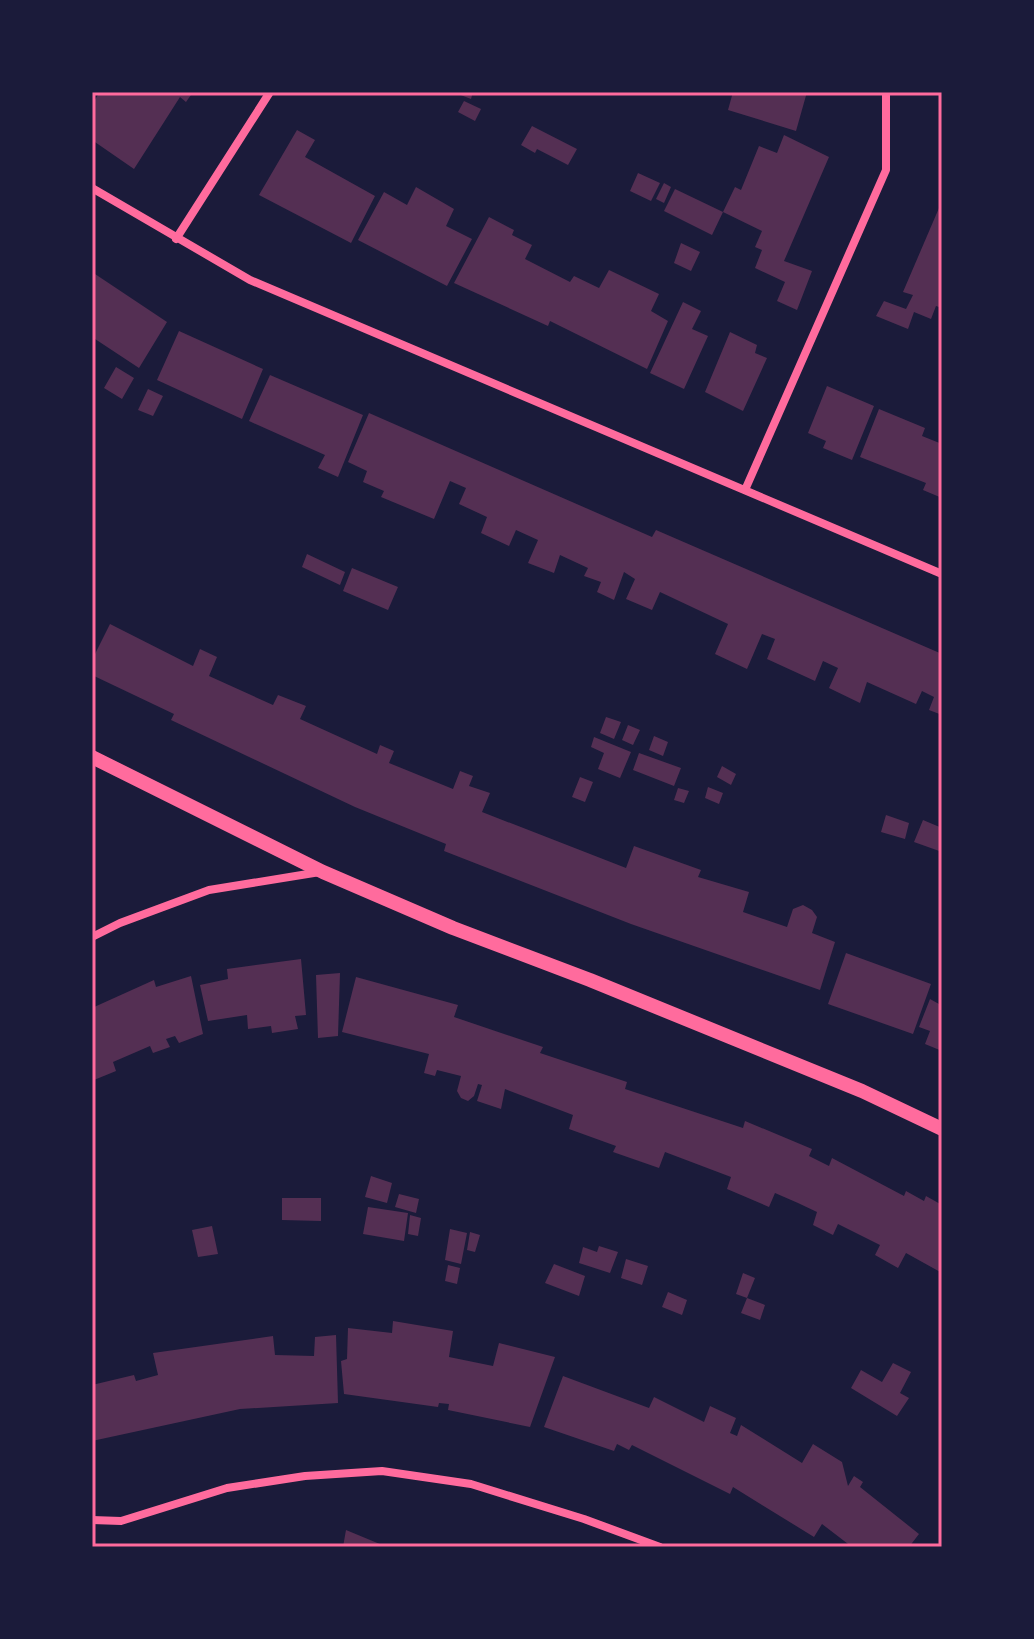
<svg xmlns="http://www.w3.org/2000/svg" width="1034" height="1639" font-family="Inter,sans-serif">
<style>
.building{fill:#542f53}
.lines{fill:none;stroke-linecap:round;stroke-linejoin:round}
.minor{stroke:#ff6b9d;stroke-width:8}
.tertiary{stroke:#ff6b9d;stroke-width:14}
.neatline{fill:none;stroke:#ff6b9d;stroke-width:3}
</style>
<rect width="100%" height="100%" fill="#1b1b3a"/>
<path class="building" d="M100,92H193L186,102L180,97L134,169L92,140V104Z
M453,92H473L471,99Z
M733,92H807L796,131L728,110Z
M464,101L481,109L475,121L458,112Z
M532,126L577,149L568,165L537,149L535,153L521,145Z
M297,130L315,140L305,157L375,196L351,243L259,195Z
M784,135L829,157L784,261L812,271L797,310L777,301L785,282L755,268L762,250L755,247L762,231L723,212L735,187L741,190L759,146L777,153Z
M638,173L660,183L651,201L630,191Z
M664,183L671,187L664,203L656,199Z
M416,187L454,209L446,226L472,239L447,286L358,240L384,192L407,205Z
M675,189L723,212L712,235L664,211Z
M942,201V308L936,306L931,319L914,312L908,329L876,316L884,301L906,309L913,295L903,292Z
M489,217L514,230L512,235L532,245L525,259L570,282L574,276L599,288L609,270L659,294L651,311L668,321L647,369L550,321L548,326L454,283Z
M681,243L700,252L691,271L674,263Z
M92,272L167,322L139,368L92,337Z
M683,302L701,311L692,329L708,336L684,389L650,373Z
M179,331L263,369L242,419L157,380Z
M730,332L757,345L755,353L767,358L743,411L705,392Z
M116,367L134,378L122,399L104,388Z
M270,375L363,415L338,477L318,468L325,455L249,421Z
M827,386L874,406L852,460L823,448L826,441L808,433Z
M148,389L163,396L153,416L138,410Z
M879,409L925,428L922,436L942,444V498L923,490L926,483L860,457Z
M369,413L652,537L656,530L942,654V715L929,710L934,697L922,691L916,704L867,682L860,703L829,688L838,668L823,661L815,681L767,659L775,639L762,634L747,669L715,654L728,624L660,592L652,610L626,599L635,579L624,572L614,600L597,592L601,582L584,576L588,568L560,555L554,573L528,563L538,540L516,530L509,546L481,533L487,517L459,504L466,488L450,481L434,519L381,497L384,491L363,482L367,471L348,462Z
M307,554L345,572L340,585L302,567Z
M352,568L398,587L388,610L343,591Z
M110,624L193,666L200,649L217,657L209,676L273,705L278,695L306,706L300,719L377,754L380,745L394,751L389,763L453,789L460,771L473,776L469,786L490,793L482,812L626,868L634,846L701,870L698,877L749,892L743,912L787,927L793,909L803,905L812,910L817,917L812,933L835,942L820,990L631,924L444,851L446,844L355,807L171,720L174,714L92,675V660Z
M606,717L621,722L614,739L600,733Z
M628,725L640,730L633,745L622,740Z
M654,736L668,742L663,756L649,750Z
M594,737L631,752L620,778L598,769L604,753L591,747Z
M639,753L681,768L674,786L633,770Z
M722,766L736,774L731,785L717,777Z
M580,777L593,782L585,802L572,797Z
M708,787L723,793L719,804L705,798Z
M678,788L689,791L684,803L674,800Z
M886,815L909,823L905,839L881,832Z
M923,820L942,828V852L914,842Z
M846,953L931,984L913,1034L828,1004Z
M301,959L306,1015L295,1016L298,1029L272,1033L271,1026L248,1029L247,1015L208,1021L200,985L228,979L227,969Z
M340,973L338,1036L318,1038L316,975Z
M191,976L203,1034L179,1043L175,1036L166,1039L170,1047L153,1053L150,1046L113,1062L116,1071L94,1080L92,1008L154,980L156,987Z
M356,977L458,1005L454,1017L543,1047L540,1053L627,1082L625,1089L743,1128L745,1121L812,1149L809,1156L829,1166L832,1158L904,1196L906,1191L924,1201L926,1196L942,1205V1273L906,1253L898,1268L875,1255L880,1245L838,1224L833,1235L813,1225L817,1212L798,1203L775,1193L769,1207L727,1189L731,1177L665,1152L659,1168L613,1152L616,1146L569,1129L573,1115L505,1089L501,1109L477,1101L482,1085L478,1084L474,1096L468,1101L461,1098L457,1091L461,1076L437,1070L435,1076L424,1073L429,1054L342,1032Z
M942,998V1051L925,1044L930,1031L919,1027L930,999L939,1004Z
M371,1176L392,1183L387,1203L365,1197Z
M399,1194L419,1199L416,1213L395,1207Z
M282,1198H321V1221L282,1220Z
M368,1207L408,1213L404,1241L363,1234Z
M410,1215L421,1218L418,1236L408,1234Z
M212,1226L218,1254L198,1257L192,1230Z
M450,1229L467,1233L461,1264L445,1260Z
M470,1232L480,1235L475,1252L467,1250Z
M599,1246L618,1252L610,1273L579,1263L583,1247L597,1252Z
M626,1259L648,1266L642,1285L621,1278Z
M554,1264L585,1276L579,1296L545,1283Z
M448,1265L460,1268L457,1284L445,1281Z
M743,1273L755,1278L747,1298L765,1305L760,1320L741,1313L747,1298L736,1294Z
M668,1292L687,1300L682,1315L662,1307Z
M393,1321L453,1331L449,1357L493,1366L499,1343L555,1357L530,1427L448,1410L449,1404L439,1403L438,1407L344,1394L341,1361L347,1359L348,1328L392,1333Z
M336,1335L338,1403L240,1409L92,1441V1385L134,1375L136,1381L158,1375L153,1353L273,1336L275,1355L314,1356L315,1337Z
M893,1363L911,1372L900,1393L909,1398L897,1416L851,1388L861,1370L882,1382Z
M563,1376L649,1408L654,1397L704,1422L710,1406L736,1418L730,1433L737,1436L741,1425L802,1463L813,1444L842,1462L848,1486L854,1476L863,1482L860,1487L919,1534L909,1547H852L822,1524L814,1537L733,1487L730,1494L632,1445L629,1450L617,1444L614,1451L544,1427Z
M346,1530L387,1547H343Z"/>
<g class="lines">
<path class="minor" d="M92,188L250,280L942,574
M176,239L270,92
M745,490L886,170V92
M92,937L120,923L209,890L320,872
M92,1520L121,1521L227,1488L305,1476L382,1471L471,1484L584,1519L660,1547"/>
<path class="tertiary" d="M92,757L323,872L453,928L590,980L862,1091L942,1129"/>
</g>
<rect width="1034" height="1639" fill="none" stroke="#1b1b3a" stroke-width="188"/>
<rect x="94" y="94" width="846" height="1451" class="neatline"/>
</svg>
